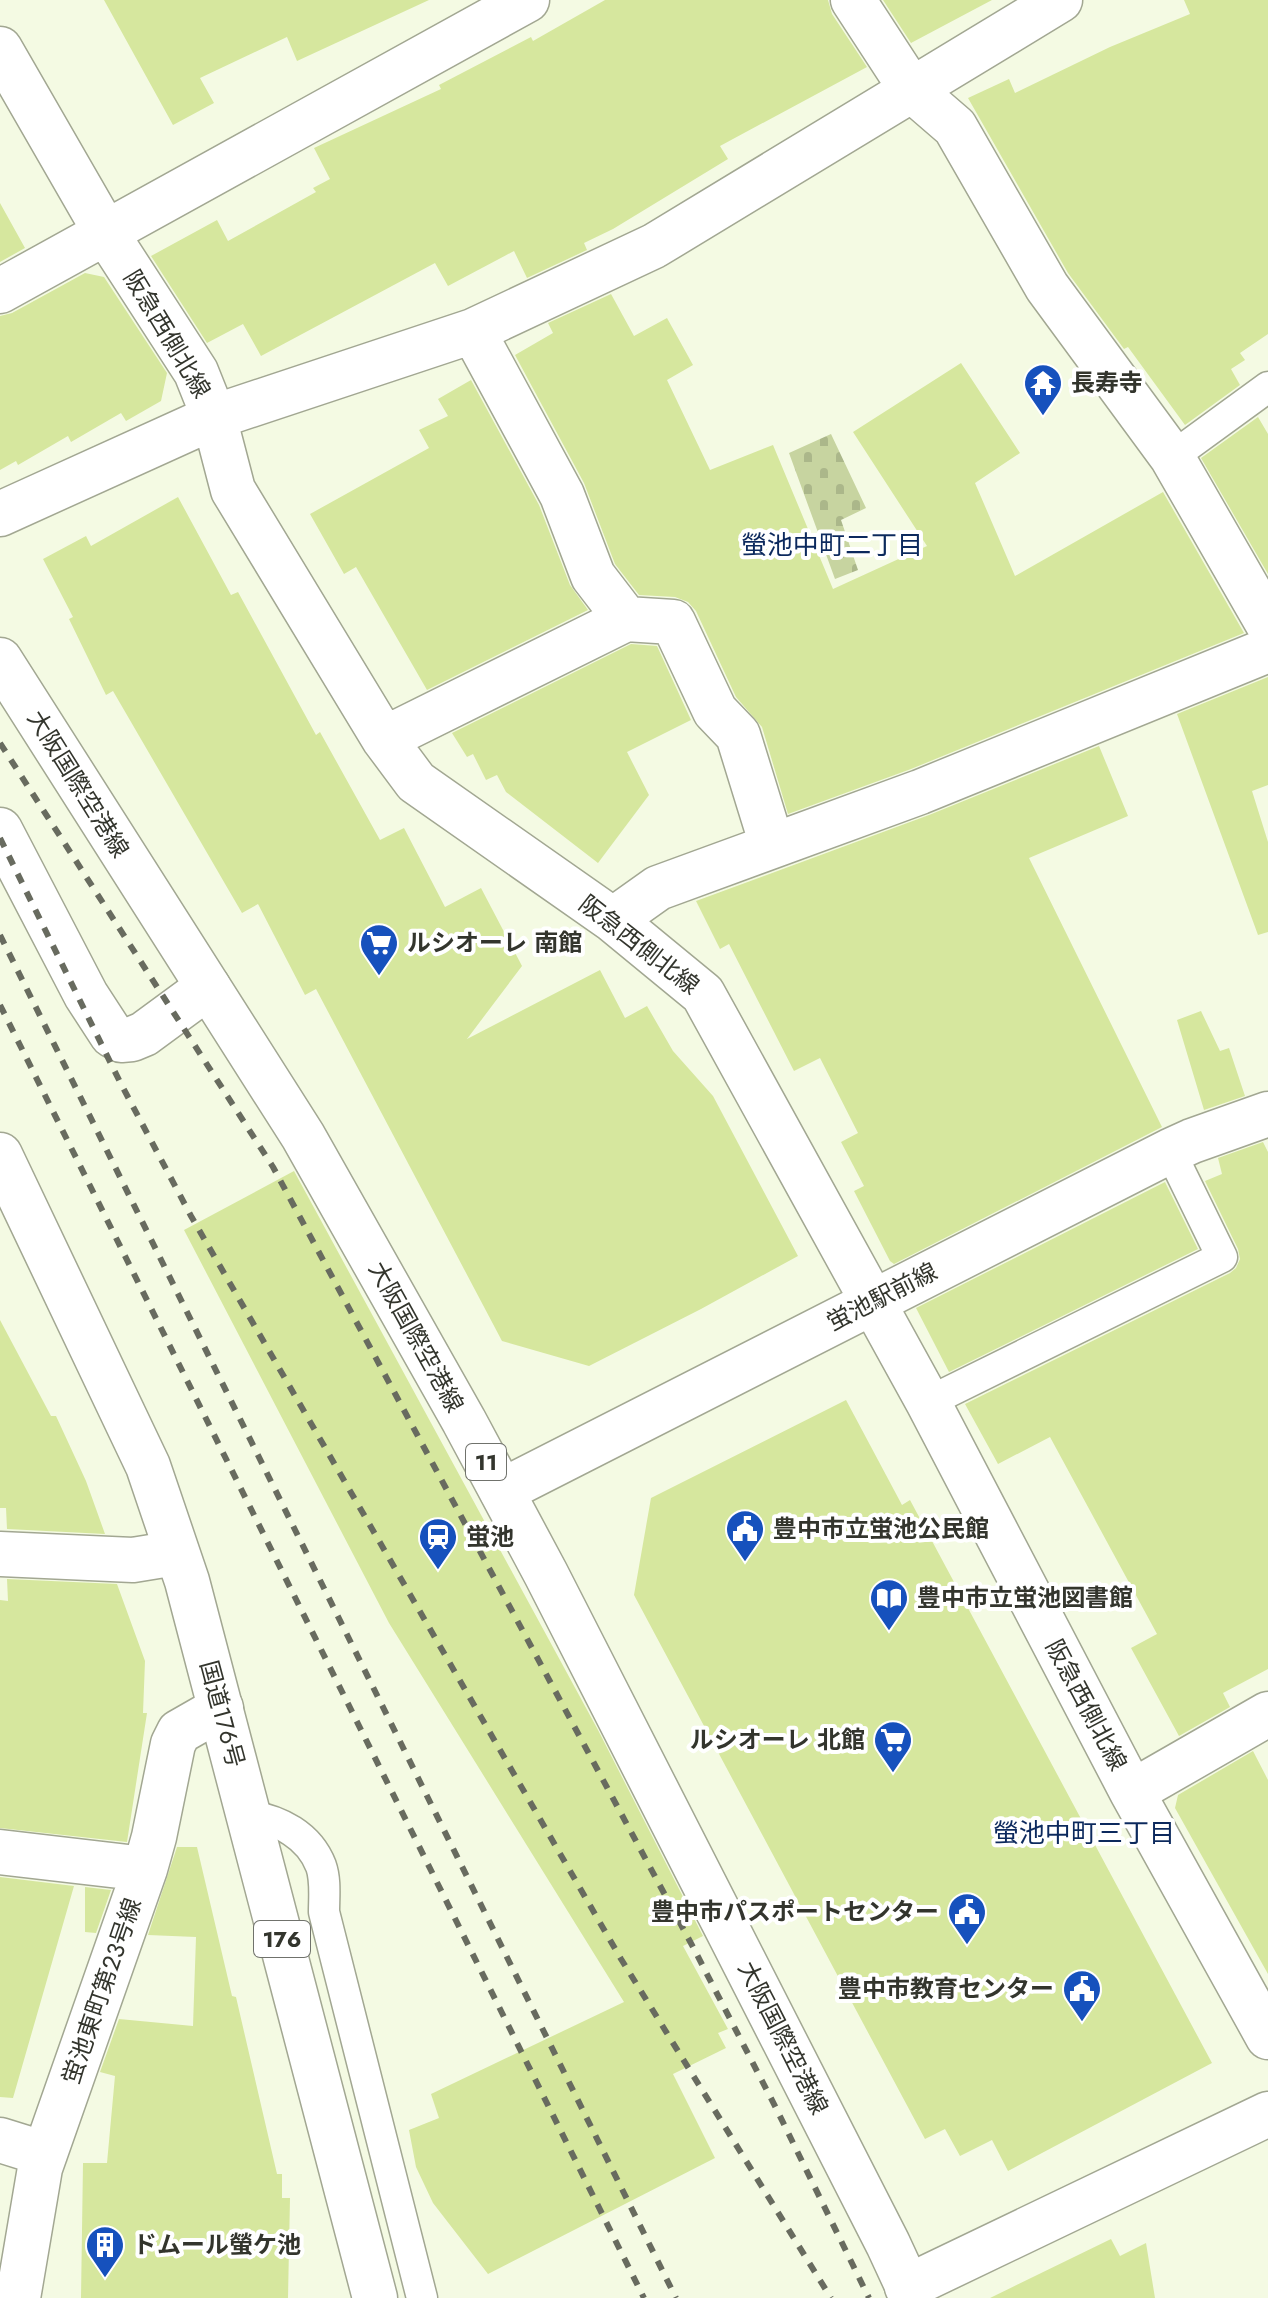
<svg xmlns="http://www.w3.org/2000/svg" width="1268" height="2298" font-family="Jost,'Noto Sans JP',sans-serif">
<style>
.cemetery{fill:url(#cemetery-stones)}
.building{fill:#d6e79e}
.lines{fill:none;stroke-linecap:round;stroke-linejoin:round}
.lane-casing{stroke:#a2a792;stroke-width:33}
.street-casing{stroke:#a2a792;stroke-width:47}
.primary-casing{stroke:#a2a792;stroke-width:47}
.highway-casing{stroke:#a2a792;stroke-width:47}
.lane{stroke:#fff;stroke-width:30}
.street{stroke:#fff;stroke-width:44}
.primary{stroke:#fff;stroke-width:44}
.highway{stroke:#fff;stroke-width:44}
.rail{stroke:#686b5f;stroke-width:6;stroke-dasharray:10 10;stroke-linecap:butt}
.labels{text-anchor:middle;stroke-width:8;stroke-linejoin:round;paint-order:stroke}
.shield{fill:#fff;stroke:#70726c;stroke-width:2}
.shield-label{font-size:22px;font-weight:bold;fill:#33352d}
.street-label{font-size:24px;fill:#33352d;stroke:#fff}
.poi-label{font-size:24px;font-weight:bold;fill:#33352d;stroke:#fff;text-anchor:start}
.neighbourhood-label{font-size:26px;fill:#0c295d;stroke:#fff}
</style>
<defs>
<pattern id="cemetery-stones" width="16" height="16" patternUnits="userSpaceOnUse" patternTransform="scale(2)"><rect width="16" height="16" fill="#c7d4a0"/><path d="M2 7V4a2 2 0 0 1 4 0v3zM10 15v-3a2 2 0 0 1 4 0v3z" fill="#abb78a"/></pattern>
</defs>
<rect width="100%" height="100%" fill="#f4fae3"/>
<path class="cemetery" d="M831,434L866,508L841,520L858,570L835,579L789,453Z"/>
<path class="building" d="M104,0H429L297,61L287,37L200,78L214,103L173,125Z
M605,0H828L832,14L867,67L720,146L728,159L613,229L584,243L587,250L527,278L514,251L448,286L435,263L261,356L243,324L207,343L151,256L217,220L228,241L316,192L313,188L330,179L314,148L441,89L439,85L531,37L533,41Z
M883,0H992L911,43Z
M1184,0H1268V334L1240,353L1245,360L1231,369L1240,385L1185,425L1128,347L1124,349L1068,273L968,98L1009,79L1015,93L1110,47L1190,14Z
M0,203L25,248L0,262Z
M85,273L104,277L167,373L161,401L126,421L121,413L71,442L68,436L18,465L16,461L0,470V316L12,313Z
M611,294L634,336L667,318L693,365L667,380L710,470L773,445L833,589L927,546L853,432L961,363L1020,453L975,483L1015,576L1163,492L1244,633L911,769L788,814L762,727L736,697L696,611L688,602L675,597L639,595L615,564L584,483L515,355L553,333L548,323Z
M471,380L539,505L570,585L588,610L427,690L356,567L344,574L310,514L429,448L419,430L448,416L438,399Z
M1258,417L1268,434V574L1201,458Z
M178,497L231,595L238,592L316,735L320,732L380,840L404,828L445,907L481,888L522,966L467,1039L600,970L625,1018L647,1006L673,1051L713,1096L798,1256L701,1309L589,1366L502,1341L316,989L305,995L258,904L242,913L113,691L106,695L69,619L73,617L43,559L86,536L91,546Z
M631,644L657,646L691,720L627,752L649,795L598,863L506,792L497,775L486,780L473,754L467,757L452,733Z
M1268,677V785L1252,791L1268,842V932L1258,935L1177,714Z
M1099,746L1128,816L1029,858L1162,1127L894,1264L890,1261L854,1191L864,1186L841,1142L858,1133L820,1058L794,1071L729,944L720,949L696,901L929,815Z
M1201,1011L1220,1051L1229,1048L1245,1096L1204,1110L1177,1020Z
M1263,1142L1268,1152V1669L1223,1693L1230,1707L1179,1736L1131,1648L1157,1634L1050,1437L998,1464L965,1404L1230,1273L1236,1268L1240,1259L1238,1249L1205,1181L1222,1174L1218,1158Z
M294,1171L598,1730L703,1936L683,1946L728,2029L718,2033L726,2048L673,2074L715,2158L488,2274L433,2203L416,2167L409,2130L439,2118L431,2094L624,2002L389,1623L184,1230Z
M1165,1182L1198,1249L949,1372L916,1308Z
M0,1320L51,1416H56L86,1481L105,1534L7,1529L6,1508H0Z
M846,1400L902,1505L910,1500L1212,2063L1008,2171L992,2140L960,2156L945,2129L925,2139L634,1595L651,1498Z
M7,1579L117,1584L145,1661L143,1713H147L127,1842L0,1828V1600L8,1601Z
M1253,1751L1268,1780V1974L1175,1808L1178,1795Z
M177,1847H197L232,1996L236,1997L277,2174H282V2198H290L288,2298H81L83,2163H107L115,2076L100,2072L119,2019L193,2026L196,1937L148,1935Z
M0,1877L74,1886L13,2098L0,2097Z
M85,1887L111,1890L96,1933L85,1932Z
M1111,2239L1120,2256L1146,2243L1155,2298H990Z"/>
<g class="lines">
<defs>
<path id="lane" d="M1172,457L1268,387
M928,1402L1222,1257L1170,1151
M250,1816C279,1820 309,1835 321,1866C326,1880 324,1897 324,1912L422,2298"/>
<path id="street" d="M853,0L911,89L955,127L1047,287L1172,457L1268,624
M0,49L106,233L196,372L214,417L233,490L384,739L416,782L613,920L703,994L928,1402L1132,1792L1268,2037
M0,291L527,0
M0,514L214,417L473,331L654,246L1060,0
M626,619L673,622L715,711L738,735L772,845
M384,739L626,619L593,576L562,495L473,331
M0,830L86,995L112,1035L121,1040L132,1039L144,1034L208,987
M613,920L658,888L920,792L1268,650
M502,1491L1170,1151L1192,1141L1268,1114
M0,1554L133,1560L176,1553
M1132,1792L1268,1714
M0,1852L145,1869
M0,2140L45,2154
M907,2287L1268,2114
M18,2298L40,2168L145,1869L154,1837L173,1744L179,1732L221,1708"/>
<path id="primary" d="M0,660L303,1136L464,1421L546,1574L888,2244L913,2298"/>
<path id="highway" d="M0,1155L148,1466L187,1581L375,2298"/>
</defs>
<use href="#lane" class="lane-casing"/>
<use href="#street" class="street-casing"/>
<use href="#primary" class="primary-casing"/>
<use href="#highway" class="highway-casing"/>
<use href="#lane" class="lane"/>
<use href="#street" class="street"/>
<use href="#primary" class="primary"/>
<use href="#highway" class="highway"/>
<path class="rail" d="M0,743L273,1167L693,1947L775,2106L869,2298
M0,838L120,1082L191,1216L621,1959L831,2298
M0,935L676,2298
M0,1005L644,2298"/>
</g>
<defs>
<symbol id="temple-pin" viewBox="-11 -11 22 30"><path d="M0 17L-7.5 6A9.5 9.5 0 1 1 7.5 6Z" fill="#1651bd" stroke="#fff"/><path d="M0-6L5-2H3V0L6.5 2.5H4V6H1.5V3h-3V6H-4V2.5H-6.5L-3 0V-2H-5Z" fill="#fff"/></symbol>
<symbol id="supermarket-pin" viewBox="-11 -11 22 30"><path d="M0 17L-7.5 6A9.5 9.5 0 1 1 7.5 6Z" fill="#1651bd" stroke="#fff"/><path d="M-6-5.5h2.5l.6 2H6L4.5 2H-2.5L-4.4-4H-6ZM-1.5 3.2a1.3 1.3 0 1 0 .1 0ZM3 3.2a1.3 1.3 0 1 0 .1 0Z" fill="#fff"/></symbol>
<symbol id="civic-pin" viewBox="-11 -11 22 30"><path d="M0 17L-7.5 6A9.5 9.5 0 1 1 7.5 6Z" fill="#1651bd" stroke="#fff"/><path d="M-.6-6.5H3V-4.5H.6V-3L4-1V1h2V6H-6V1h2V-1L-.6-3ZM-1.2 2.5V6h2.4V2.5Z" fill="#fff"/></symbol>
<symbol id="station-pin" viewBox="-11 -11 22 30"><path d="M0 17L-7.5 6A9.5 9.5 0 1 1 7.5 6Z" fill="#1651bd" stroke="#fff"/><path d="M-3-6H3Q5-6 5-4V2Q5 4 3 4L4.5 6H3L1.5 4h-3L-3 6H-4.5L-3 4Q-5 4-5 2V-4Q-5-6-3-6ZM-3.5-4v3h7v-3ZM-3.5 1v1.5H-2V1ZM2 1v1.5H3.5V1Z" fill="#fff"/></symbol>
<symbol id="library-pin" viewBox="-11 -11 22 30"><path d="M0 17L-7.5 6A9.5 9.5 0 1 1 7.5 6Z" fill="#1651bd" stroke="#fff"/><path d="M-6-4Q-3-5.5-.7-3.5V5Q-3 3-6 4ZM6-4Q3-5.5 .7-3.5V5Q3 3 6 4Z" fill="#fff"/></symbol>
<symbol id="building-pin" viewBox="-11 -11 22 30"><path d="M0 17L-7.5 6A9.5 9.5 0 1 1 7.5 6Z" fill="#1651bd" stroke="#fff"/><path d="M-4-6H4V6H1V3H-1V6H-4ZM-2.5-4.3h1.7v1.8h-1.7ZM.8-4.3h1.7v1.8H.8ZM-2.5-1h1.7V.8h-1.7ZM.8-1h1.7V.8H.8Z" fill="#fff"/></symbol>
</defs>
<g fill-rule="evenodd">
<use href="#temple-pin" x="1021" y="361" width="44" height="60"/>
<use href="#supermarket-pin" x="357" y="921" width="44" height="60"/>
<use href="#civic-pin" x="723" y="1507" width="44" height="60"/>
<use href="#station-pin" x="416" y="1515" width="44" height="60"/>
<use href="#library-pin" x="867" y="1576" width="44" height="60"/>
<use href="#supermarket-pin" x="871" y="1718" width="44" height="60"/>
<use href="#civic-pin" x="945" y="1890" width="44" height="60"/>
<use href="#civic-pin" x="1060" y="1967" width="44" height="60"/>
<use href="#building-pin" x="83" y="2223" width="44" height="60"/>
</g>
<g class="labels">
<g class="shield">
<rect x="466" y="1444" width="40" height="36" rx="6"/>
<rect x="254" y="1921" width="56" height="36" rx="6"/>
</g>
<g class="shield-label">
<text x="486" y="1470">11</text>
<text x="282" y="1947">176</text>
</g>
<g class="street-label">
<text transform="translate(167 334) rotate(59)" y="8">阪急西側北線</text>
<text transform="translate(78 784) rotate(58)" y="8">大阪国際空港線</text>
<text transform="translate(639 945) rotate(38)" y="8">阪急西側北線</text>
<text transform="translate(882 1297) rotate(-27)" y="8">蛍池駅前線</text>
<text transform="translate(416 1337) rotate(61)" y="8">大阪国際空港線</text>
<text transform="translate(1086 1705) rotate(62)" y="8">阪急西側北線</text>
<text transform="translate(222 1714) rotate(75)" y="8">国道176号</text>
<text transform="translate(102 1991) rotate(-71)" y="8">蛍池東町第23号線</text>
<text transform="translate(783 2038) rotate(63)" y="8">大阪国際空港線</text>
</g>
<g class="poi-label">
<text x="1071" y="391">長寿寺</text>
<text x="407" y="951">ルシオーレ 南館</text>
<text x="773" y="1537">豊中市立蛍池公民館</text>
<text x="466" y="1545">蛍池</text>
<text x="917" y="1606">豊中市立蛍池図書館</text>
<text x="865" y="1748" text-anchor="end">ルシオーレ 北館</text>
<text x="939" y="1920" text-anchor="end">豊中市パスポートセンター</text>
<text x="1054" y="1997" text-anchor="end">豊中市教育センター</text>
<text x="133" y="2253">ドムール螢ケ池</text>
</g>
<g class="neighbourhood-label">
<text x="832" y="554">螢池中町二丁目</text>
<text x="1084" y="1842">螢池中町三丁目</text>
</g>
</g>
</svg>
